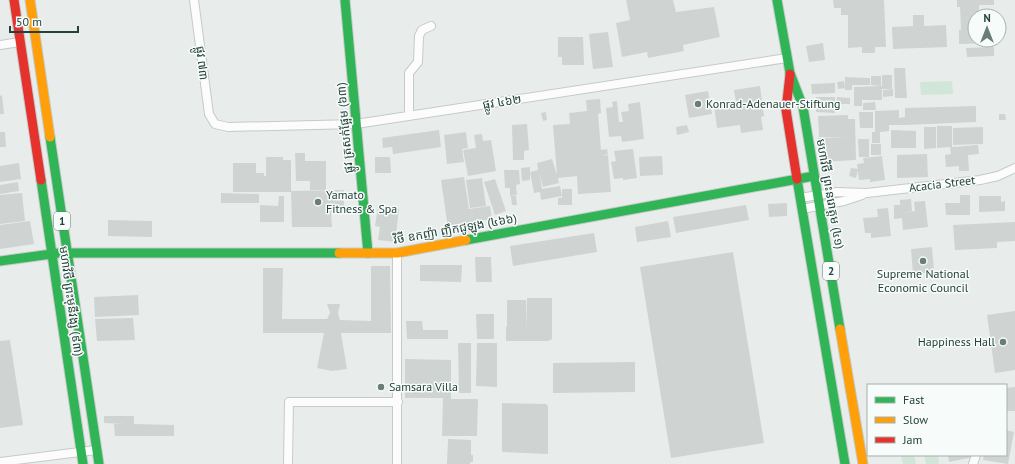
<svg xmlns="http://www.w3.org/2000/svg" width="1015" height="464" font-family="'PT Sans','Noto Sans Khmer',sans-serif">
<style>
.pitch{fill:#d1e6d8}
.building{fill:#cfd4d2}
.lines{fill:none;stroke-linecap:round;stroke-linejoin:round}
.street-casing{stroke:#c5cac8;stroke-width:10}
.fast-casing{stroke:#c3cbc8;stroke-width:11}
.slow-casing{stroke:#c3cbc8;stroke-width:11}
.jam-casing{stroke:#c3cbc8;stroke-width:11}
.street{stroke:#fcfcfc;stroke-width:8}
.fast{stroke:#30b455;stroke-width:9}
.slow{stroke:#ff9f0a;stroke-width:9}
.jam{stroke:#e5322d;stroke-width:9}
.poi-dot{fill:#697e78;stroke:#f7fbf9;stroke-width:1.5}
.labels{text-anchor:middle;stroke-width:3;stroke-linejoin:round;paint-order:stroke}
.shield{fill:#f7fbf9;stroke:#637a73;stroke-width:1}
.shield-label{font-size:11px;font-weight:bold;fill:#24423a}
.street-label{font-size:12px;fill:#24423a;stroke:#f7fbf9}
.poi-label{font-size:12px;fill:#24423a;stroke:#f7fbf9;text-anchor:start}
</style>
<rect width="100%" height="100%" fill="#e8edeb"/>
<path class="pitch" d="M952,81L953,94L921,95L920,82Z
M901,455H914L916,464H903Z
M924,455H938L939,464H926Z"/>
<path class="building" d="M626,0H673L676,12L714,7L720,37L683,45L684,51L648,58L647,52L622,57L616,23L630,20Z
M833,0H884L886,47H875V53H862V47L848,48V15H841V8H834Z
M957,0H994V5H979V16H975V40H996V43L959,44V30H961L960,7H957Z
M913,15H924V26L946,25L947,47L893,49L892,27L913,26Z
M608,32L613,67L593,69L589,34Z
M558,37H583L584,65H562V57H558Z
M823,43L825,60L809,62L806,46Z
M994,47V56L967,57L966,48Z
M894,68H905L907,98H895Z
M882,75H892V89H882V100H862V106H854V87L882,86Z
M871,76H881V86L871,85Z
M845,77L870,78V85H852V90H845Z
M844,81L845,88L838,89L837,82Z
M835,83V93L812,94L811,84Z
M760,86L764,116L761,117L763,130L741,133L740,125L717,128L714,105L736,102L734,90Z
M893,89V96L883,97V90Z
M708,91L712,114L689,118L685,95Z
M2,95L4,114H0V96Z
M816,97H835V113L816,112Z
M837,97L850,98V104H836Z
M600,99L601,113L598,114L601,150L607,149L608,154L601,156L608,155L611,192L578,194L577,176L558,178L559,183L543,187L540,175L542,189L560,186L562,196L541,200L540,192L534,193L530,172L538,170L537,163L552,159L557,175L553,125L570,124L569,113L587,111L586,100Z
M617,101L619,122H623L621,112L629,111L628,104L640,102L644,139L622,142L621,136L609,137L606,108L613,107L612,102Z
M875,102L876,110H863V103Z
M976,106V122L905,125V121V125H889V131L880,132V143H872V132H875V111L899,110V118L905,117V108Z
M546,112L547,120L543,121L541,113Z
M859,112H873V128H860Z
M999,114H1005L1006,120H999Z
M848,115V119H855L856,160L819,162L818,138L848,137H819L818,116Z
M527,124L529,150L524,151V160H513L512,125Z
M687,125L689,132L677,135L676,127Z
M937,126H952V147L978,145L979,154L968,155L969,171H959V166L946,167L945,155L951,154L950,147L937,148Z
M924,127H936V148L924,149Z
M983,127V144L953,145V128Z
M439,130L441,147L393,154L392,147L383,148L382,138Z
M891,130L916,131V148H891Z
M0,132H5L6,147H0Z
M466,132L468,148L462,149L464,162L447,164L444,135Z
M482,134L483,141L491,140L496,171L468,176L463,150L476,148L474,135Z
M858,139H869V157H859Z
M871,144H881V155H871Z
M633,149L637,178L623,180V178L614,179L611,162L616,161L614,151Z
M295,153H305V161H326V190H310V181H296Z
M927,154L928,177L897,178V155Z
M662,156L663,175L640,176L639,157Z
M882,156L885,180L870,182V179L859,180L857,164L864,163L863,158Z
M266,157H283V160H291V192H233V163H256V173H264V176H266Z
M375,157H390L391,173H375Z
M19,163L21,179L0,182V166Z
M530,167V180L522,181L521,168Z
M851,168L858,169L856,178L849,176Z
M504,170H519L520,184L516,185L517,195L510,196V188H505Z
M464,177L469,209L490,206L492,219L469,223L471,232L449,235L441,180Z
M482,178L486,206L470,208L466,180Z
M495,179L506,211L495,215L484,182Z
M18,182L19,191L0,194V185Z
M562,189H572V205H558V198H562Z
M344,190V212H331L332,227H292L291,191Z
M22,193L25,221L0,224V195Z
M221,193L259,194V203H221Z
M960,195H970V215H946L945,203H960Z
M279,196H284V222H260V205L278,206Z
M511,196H516L517,205H512Z
M979,196H1001V202L1005,201V211L979,212Z
M911,199L912,211L901,213L915,211L914,202L925,201L928,227L903,230L902,218L894,219V205H900V200Z
M787,203V216L769,217L768,204Z
M746,205L749,220L676,233L673,217Z
M378,207L399,209L395,242L378,240L380,227L375,226Z
M888,208L891,236L871,238V233H865L863,218L878,217L877,209Z
M108,220L152,221V237L108,236Z
M30,221L34,244L0,249V225Z
M668,221L671,237L637,242L635,227Z
M1015,222V241L997,242V248L955,250L953,225Z
M594,233L597,252L513,266L510,246Z
M932,247L934,272L913,274L911,249Z
M733,252L764,443L671,458L640,267Z
M475,257H491L492,282H476Z
M420,265H462L461,282L420,281Z
M371,266H390L391,333H341L347,369L332,371L317,368L324,333H263V268H283L282,319H327L330,313L327,304H340L338,313L340,320L371,321Z
M138,295L139,315L95,317L94,297Z
M527,298H552V339L548,341H506V327H526V331Z
M507,300H526V327H507Z
M1015,311V370L995,373L987,315Z
M476,314H494V339H477Z
M133,318L135,340L97,341L95,319Z
M406,321H422L423,330H448V339H407Z
M10,340L23,425L0,428V341Z
M458,343H471V393H459Z
M477,343H497V387L476,386Z
M405,359L451,360V399H478L477,436H442L443,398H405Z
M635,362V392L553,393V363Z
M1015,387V411H1006V388Z
M502,403L546,404L548,406V454L502,452Z
M104,416H134V424L174,425V436H115L114,424H125L104,423Z
M1006,430L1014,432L1008,464L983,460L984,455H1006Z
M448,439L471,440V455H473V462H470V464H447Z
M948,455H973V457L949,462Z"/>
<g class="lines">
<defs>
<path id="street" d="M194,0L209,114L215,124L228,127L356,124L787,58
M0,45L20,42
M409,116V73L418,62L419,36L422,30L431,26
M800,198L837,192L867,193L980,180L998,176L1015,168
M802,209L844,201L862,195
M0,462L96,450
M288,464L289,402H398
M397,464V253
M973,464L976,455"/>
<path id="fast" d="M345,0L368,253
M777,0L790,73L803,107L840,329
M50,137L99,464
M797,179L845,464
M41,180L83,464
M466,240L814,176
M0,261L59,253H339"/>
<path id="slow" d="M30,0L50,137
M339,253H397L466,240
M840,329L863,464"/>
<path id="jam" d="M14,0L41,180
M790,74L786,110L797,179"/>
</defs>
<use href="#street" class="street-casing"/>
<use href="#fast" class="fast-casing"/>
<use href="#slow" class="slow-casing"/>
<use href="#jam" class="jam-casing"/>
<use href="#street" class="street"/>
<use href="#fast" class="fast"/>
<use href="#slow" class="slow"/>
<use href="#jam" class="jam"/>
</g>
<g class="poi-dot">
<circle cx="698" cy="104" r="4"/>
<circle cx="318" cy="202" r="4"/>
<circle cx="923" cy="261" r="4"/>
<circle cx="1003" cy="342" r="4"/>
<circle cx="381" cy="387" r="4"/>
</g>
<g class="labels">
<g class="shield">
<rect x="54" y="212" width="16" height="18" rx="3"/>
<rect x="823" y="262" width="16" height="18" rx="3"/>
</g>
<g class="shield-label">
<text x="62" y="225">1</text>
<text x="831" y="275">2</text>
</g>
<g class="street-label">
<text transform="translate(202 63) rotate(83)" y="4">ផ្លូវ ៧៣</text>
<text transform="translate(502 102) rotate(-9)" y="4">ផ្លូវ ៤៦២</text>
<text transform="translate(345 128) rotate(-95)" y="4">ផ្លូវ ត្រសក់ផ្អែម (៦៣)</text>
<text transform="translate(942 184) rotate(-7)" y="4">Acacia Street</text>
<text transform="translate(830 194) rotate(80)" y="4">មហាវិថី ព្រះនរោត្តម (៤១)</text>
<text transform="translate(455 229) rotate(-10)" y="4">វិថី ឧកញ៉ា ញឹកជូឡុង (៤៦៦)</text>
<text transform="translate(71 301) rotate(82)" y="4">មហាវិថី ព្រះមុនីវង្ស (៩៣)</text>
</g>
<g class="poi-label">
<text x="706" y="108">Konrad-Adenauer-Stiftung</text>
<text x="326" y="199">Yamato<tspan x="326" dy="14">Fitness &amp; Spa</tspan></text>
<text x="923" y="278" text-anchor="middle">Supreme National<tspan x="923" dy="14">Economic Council</tspan></text>
<text x="995" y="346" text-anchor="end">Happiness Hall</text>
<text x="389" y="391">Samsara Villa</text>
</g>
</g>
<rect x="867" y="384" width="140" height="72" fill="#f7fbf9" stroke="#a3b1ad"/>
<rect x="875" y="397" width="20" height="6" fill="#30b455" stroke="#a3b1ad"/>
<text x="903" y="404" font-size="12" fill="#24423a">Fast</text>
<rect x="875" y="417" width="20" height="6" fill="#ff9f0a" stroke="#a3b1ad"/>
<text x="903" y="424" font-size="12" fill="#24423a">Slow</text>
<rect x="875" y="437" width="20" height="6" fill="#e5322d" stroke="#a3b1ad"/>
<text x="903" y="444" font-size="12" fill="#24423a">Jam</text>
<g transform="translate(987 28)"><circle r="19" fill="#f7fbf9" stroke="#a3b1ad"/>
<path d="M0-3L7 15L0 10L-7 15Z" fill="#697e78"/>
<text y="-6" font-size="11" font-weight="bold" text-anchor="middle" fill="#24423a">N</text>
</g>
<path d="M10 26v6h68v-6" fill="none" stroke="#24423a" stroke-width="2"/>
<text x="16" y="26" font-size="12" fill="#24423a" stroke="#f7fbf9" stroke-width="3" paint-order="stroke">50 m</text>
</svg>
